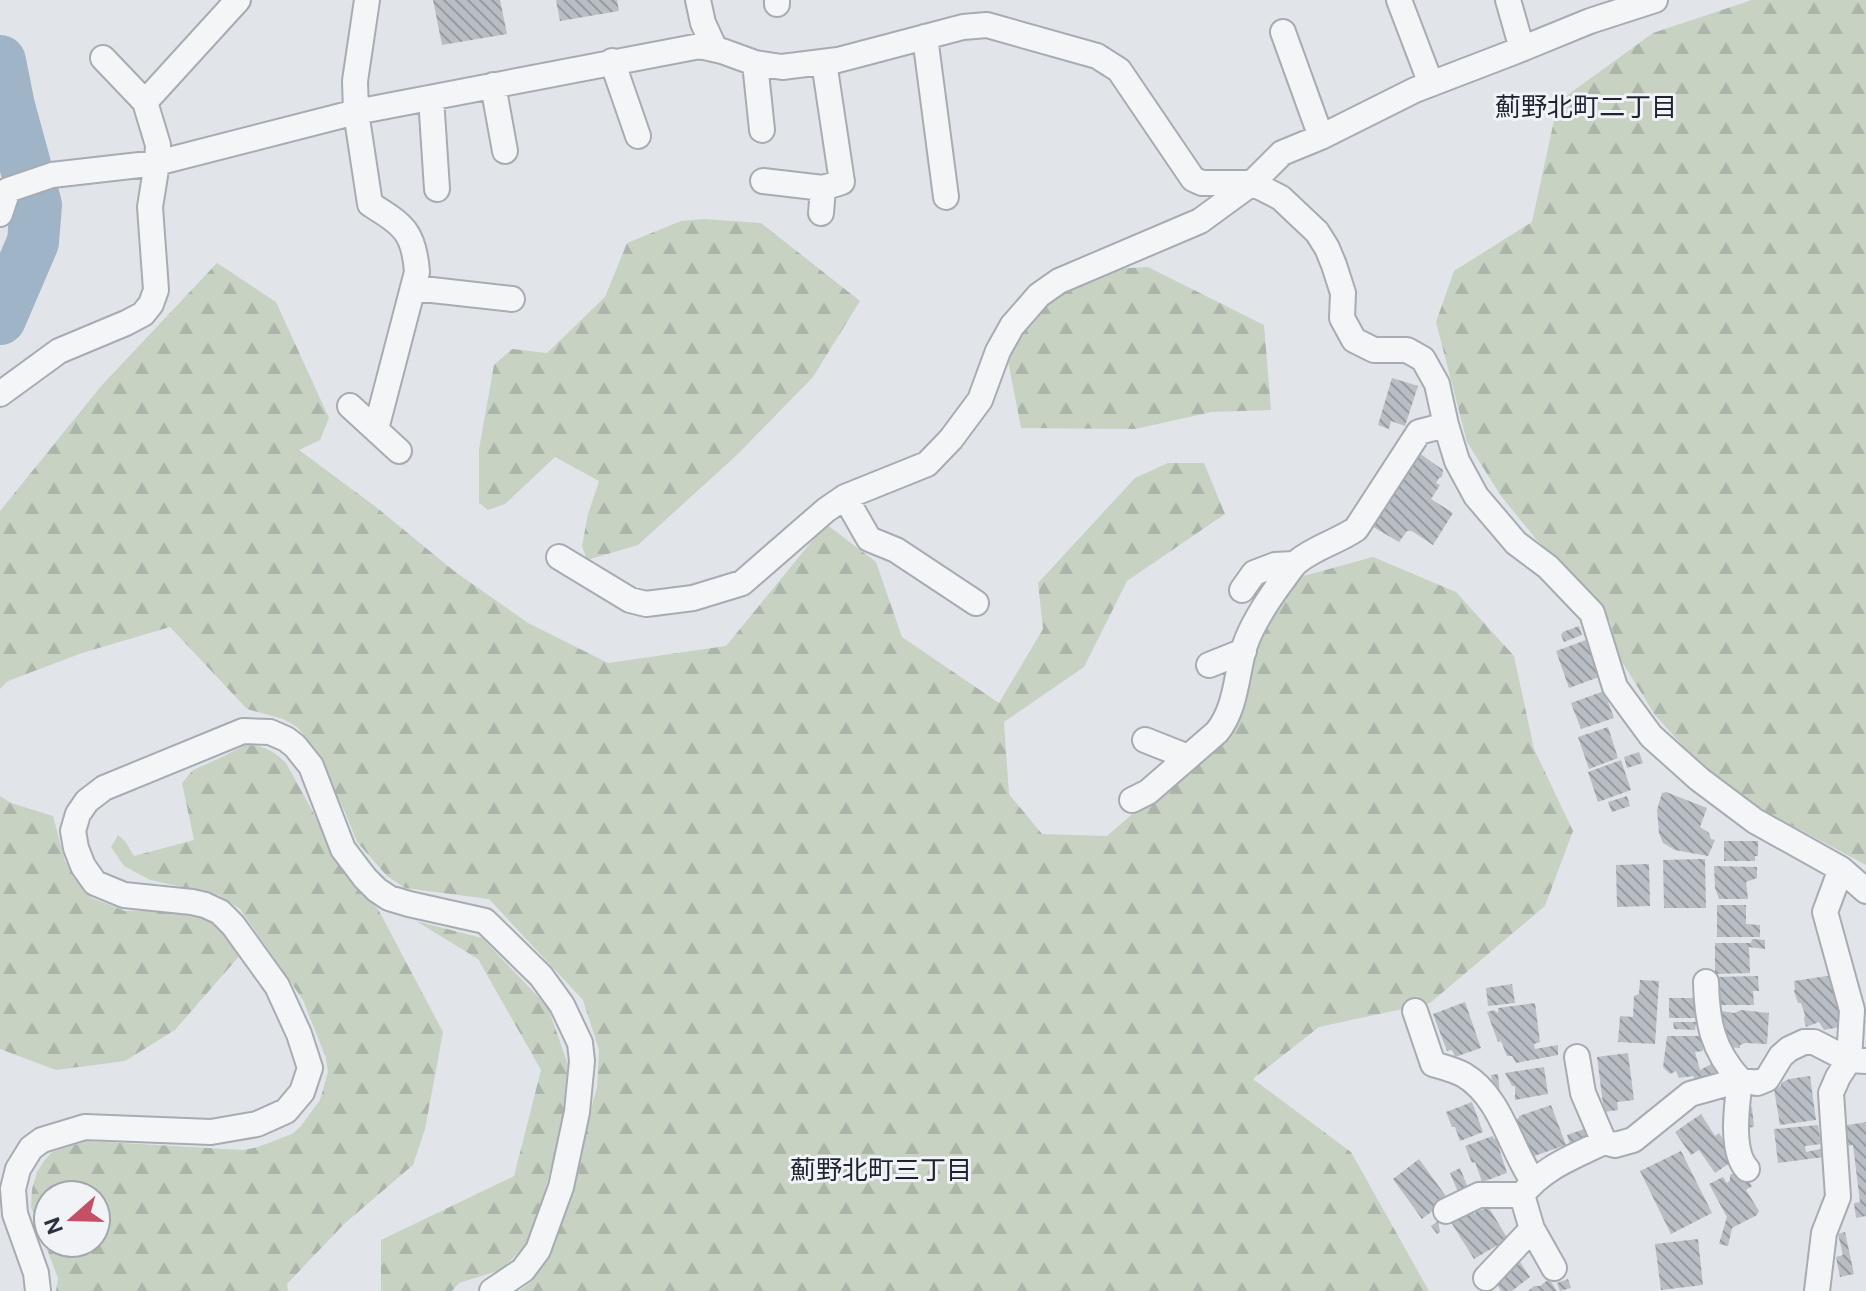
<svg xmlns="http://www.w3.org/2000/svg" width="1866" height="1291" font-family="'DM Sans','Noto Sans JP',sans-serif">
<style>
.forest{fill:url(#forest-firs);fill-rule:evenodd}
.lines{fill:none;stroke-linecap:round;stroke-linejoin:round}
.river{stroke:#9fb4c6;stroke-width:52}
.building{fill:url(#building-back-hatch)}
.minor-casing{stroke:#a7acb3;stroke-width:28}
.minor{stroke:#f4f5f7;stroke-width:24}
.labels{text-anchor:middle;stroke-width:6;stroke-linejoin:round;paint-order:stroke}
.neighbourhood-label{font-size:26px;fill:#1d2430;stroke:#f1f3f6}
</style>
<defs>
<pattern id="forest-firs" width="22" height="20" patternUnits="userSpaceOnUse" patternTransform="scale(2)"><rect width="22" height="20" fill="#c7d2c3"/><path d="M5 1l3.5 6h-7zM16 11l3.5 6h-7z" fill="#abb5a9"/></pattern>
<pattern id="building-back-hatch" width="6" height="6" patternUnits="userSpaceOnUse" patternTransform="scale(2)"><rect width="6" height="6" fill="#b9bec5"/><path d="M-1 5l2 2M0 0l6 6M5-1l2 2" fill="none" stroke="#979ba1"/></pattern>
</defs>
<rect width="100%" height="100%" fill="#e1e5e9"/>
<path class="forest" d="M1752,0H1866V865L1765,811L1697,762L1655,715L1619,657L1610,621L1579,582L1536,539L1501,496L1467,442L1436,322L1454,271L1532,222L1558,102L1653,33Z
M704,219L761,223L860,301L813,377L738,454L638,545L587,560L582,546L588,514L599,481L555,457L505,504L488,510L479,503V449L494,365L512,349L547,353L605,297L627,243L681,221Z
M217,263L276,302L329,418L320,440L299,450L376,507L454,571L528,623L608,663L726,646L826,524L876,562L902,637L999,703L1043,629L1038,583L1135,478L1168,463H1204L1225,514L1127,581L1084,667L1004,722L1009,794L1042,834L1107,836L1192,762L1253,652L1272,606L1296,578L1373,557L1456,592L1514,656L1534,749L1573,831L1545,906L1430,1003L1319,1027L1253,1079L1351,1152L1429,1291H519L532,1281L555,1243L597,1087L599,1050L583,1000L489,899L405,888L387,876L357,842L345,812L307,739L297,727L283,719L247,709L170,627L82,653L8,681L0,689V511L102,385Z
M1148,267L1264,325L1271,410L1212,412L1135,429L1021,428L1004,340L1050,272Z
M245,745C263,745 273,750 286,763L345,870L362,893L378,909L443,1032L425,1129L413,1165L344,1224L287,1284L288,1291H56L58,1278L31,1207L32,1189L37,1172L44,1161L52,1152L88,1141L243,1150L258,1147L292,1134L301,1126L320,1100L328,1072L326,1058L303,1000L240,909L219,895L150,880L124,866L111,847L118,835L125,841L134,856L194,840L182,783L193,770L220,758ZM48,1195H96V1243H48Z
M0,796L11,803L53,816L65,861L92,898L125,911L172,910L204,916L216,923L241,954L175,1030L125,1061L56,1070L0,1049Z
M416,921L482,938L548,1007L568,1065L564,1118L542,1202L525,1246L501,1270L459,1283L452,1291H381V1240L514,1176L541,1070L478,959Z"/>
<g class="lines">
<path class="river" d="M0,61L9,106L36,205L33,242L0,319"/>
</g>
<path class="building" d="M433,0H500L507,34L442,45Z
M556,0H617L619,11L560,21Z
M1392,378L1418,386L1405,426L1391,421L1389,429L1378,425Z
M1415,450L1443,470L1442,477L1439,478L1436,483L1440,485L1431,499L1453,513L1433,545L1412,531H1407L1399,542L1370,525Z
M1579,626L1582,635L1564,642L1561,635L1563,632Z
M1586,640L1599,677L1569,688L1556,651Z
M1604,691L1614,718L1581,729L1571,703Z
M1608,727L1618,758L1589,769L1578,737Z
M1639,752L1643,763L1627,768L1624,757Z
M1621,760L1631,790L1598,802L1588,772Z
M1666,792L1707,808L1700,827L1709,833L1711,839L1715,840L1708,856L1675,850L1663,843L1659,833L1657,810L1662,793Z
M1627,796L1630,806L1612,812L1608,802Z
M1724,841H1758V856H1755V861H1724Z
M1705,859L1706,908H1664L1663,860Z
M1649,864L1650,906L1617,907L1616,865Z
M1714,866L1757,867V878L1746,882L1748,899H1719L1715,888Z
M1717,905H1746V924L1760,925V937H1717Z
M1752,939L1765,940V949L1749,947L1750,973L1715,974V943H1751Z
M1833,975L1839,1010L1842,1011L1845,1026L1824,1030L1819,1022L1806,1027L1804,1019L1805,1015L1801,1003H1798L1794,991L1795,989L1794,981Z
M1758,976L1759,991H1753L1754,1005H1715V977Z
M1640,980L1659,981L1655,1044L1618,1042L1620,1016L1633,1017L1634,996L1639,994Z
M1512,984L1515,1003L1488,1006L1486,988Z
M1669,998H1696V1018H1669Z
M1465,1002L1481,1048L1455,1057L1452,1050L1447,1051L1433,1014Z
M1535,1003L1540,1042L1534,1044L1535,1049L1558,1045V1055L1516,1063L1512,1056H1507L1501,1041L1498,1042L1487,1012L1494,1010L1498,1013V1008Z
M1741,1010L1769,1013L1767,1044L1745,1043L1740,1045V1048L1728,1047V1043L1730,1042L1729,1037L1725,1038L1721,1026L1722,1011L1734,1013Z
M1673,1022H1696L1695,1030L1674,1029Z
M1667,1036H1703V1051L1695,1052L1700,1070L1717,1061L1721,1075L1696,1081L1693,1076L1679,1078L1676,1071L1670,1074L1663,1067Z
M1628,1053L1634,1100L1617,1102L1618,1110L1604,1112L1597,1057Z
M1544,1067L1548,1094L1515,1100V1086H1512L1505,1073Z
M1498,1074L1500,1094L1494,1095L1491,1075Z
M1810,1076L1816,1120L1780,1125L1774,1089L1781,1086V1083L1789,1079Z
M1472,1102L1483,1132L1460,1141L1455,1127H1452L1446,1112Z
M1551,1105L1566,1145L1534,1156L1531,1149L1527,1150L1511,1121L1519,1118V1116Z
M1752,1107L1754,1127L1744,1128L1742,1108Z
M1701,1114L1715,1136L1719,1133L1731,1151L1733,1161L1715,1173L1699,1150L1691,1155L1675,1132Z
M1866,1122V1216L1856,1218L1854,1203L1860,1202L1853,1145L1844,1146L1842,1126Z
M1818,1125L1821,1144L1805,1146L1806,1152L1821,1149L1824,1157L1778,1163L1774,1129Z
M1584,1129L1588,1141L1571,1147L1567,1135Z
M1493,1136L1494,1139L1499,1138L1502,1147L1499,1148L1507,1173L1482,1182L1475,1162L1472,1163L1465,1146Z
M1681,1151L1712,1213L1671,1234L1640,1171Z
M1419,1159L1448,1199L1422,1219L1393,1179Z
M1460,1168L1468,1188L1458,1192L1450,1173Z
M1741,1168L1752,1186L1746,1190L1759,1211L1757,1215L1732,1228L1728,1246L1719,1244L1727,1217L1709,1184L1723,1177L1727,1183L1730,1180V1175Z
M1469,1206L1474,1214L1477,1211L1489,1208L1508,1239L1474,1259L1449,1219Z
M1438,1221L1440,1232L1437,1234L1431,1226Z
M1845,1232L1854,1274L1840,1277L1836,1257L1843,1255L1838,1234Z
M1698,1239L1703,1285L1661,1290L1655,1244Z
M1520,1262L1530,1277L1512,1291H1501L1494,1279L1501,1271Z
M1549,1279L1557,1291H1528L1534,1286H1540Z
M1568,1279L1571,1288L1560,1291L1557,1283Z"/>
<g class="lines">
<defs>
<path id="minor" d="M367,0L355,81L356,112L370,204C403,225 414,231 417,272L376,429
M698,0L703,23L715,49
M777,0V4
M1399,0L1431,84
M1508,0L1522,49
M1283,32L1321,137
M925,37L946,197
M612,61L638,136
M755,63L762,130
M493,85L505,151
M431,98L437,189
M145,102L238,0
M763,181L823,188L842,182L824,62
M821,213L823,188
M0,214L8,190L52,175L157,163L356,112L700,46L722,51L755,63L782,67L838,60L963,27L987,25L1097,56L1119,70L1193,179L1202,183H1252L1281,198L1317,232L1327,248L1334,265L1343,293L1342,318L1354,340L1374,350H1407L1423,359L1437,384L1446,425L1457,461L1476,496L1516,543L1548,567L1592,613L1615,687L1651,736L1699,779L1755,821L1841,869L1866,891
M414,288L512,299
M0,394L59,351L126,323L143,314L151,304L156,290L150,207L157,163L158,145L145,102L103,58
M350,406L399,451
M845,497L869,539L896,550L976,603
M559,557L630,600L646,604L693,598L742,583L826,510L845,497L927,464L951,439L980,400L998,351L1012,326L1039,295L1059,281L1200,221L1252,183L1282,153L1321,137L1415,90L1514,52L1590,21L1655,0
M1242,590L1254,573L1275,565L1294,564
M1209,665L1244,651
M1145,740L1188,757
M1132,800L1148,792L1217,732C1237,707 1236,674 1245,645C1253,622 1268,600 1282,581C1287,575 1291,567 1297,562C1315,547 1337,542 1356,529L1419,432L1446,425
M1706,982C1707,1021 1712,1050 1740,1080C1737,1104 1730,1151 1747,1169
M1415,1011L1433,1064C1443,1067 1455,1070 1464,1075C1501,1097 1510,1148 1533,1181
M1577,1057L1583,1093L1604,1142
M1446,1211L1479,1195H1522
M1532,1229L1554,1268
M1486,1278L1532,1229L1522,1195C1542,1168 1575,1156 1604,1142L1615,1145L1633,1140L1690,1094L1740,1080L1757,1083L1767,1079L1781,1056L1789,1049L1804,1042H1814L1849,1060L1866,1061
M38,1291L36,1273L15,1214L13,1189L18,1169L31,1148L42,1140L85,1127L211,1132L257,1124L286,1111L302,1092L310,1068L299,1034L277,986L233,925L220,912L205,905L192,902L124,895L95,883L83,866L76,848L73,831L78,814L87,801L104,788L243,731L270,732L286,739L295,746L311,766L343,849L365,878L377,890L389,898L409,904L485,921L541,976L562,1005L580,1043L582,1061L577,1112L561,1187L538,1250L523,1270L492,1291
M1817,1291L1824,1233L1838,1197L1831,1093L1838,1077L1849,1060L1852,1010L1825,912L1841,869"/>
</defs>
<use href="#minor" class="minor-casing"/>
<use href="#minor" class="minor"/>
</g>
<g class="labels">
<g class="neighbourhood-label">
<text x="1586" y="116">薊野北町二丁目</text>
<text x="881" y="1179">薊野北町三丁目</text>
</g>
</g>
<g transform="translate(72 1219) rotate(250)"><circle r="38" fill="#f1f3f6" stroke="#a2a6ad" stroke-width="2"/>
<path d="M0-6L14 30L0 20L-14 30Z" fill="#c54f66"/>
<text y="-12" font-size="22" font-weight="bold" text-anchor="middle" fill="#2b333f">N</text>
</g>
</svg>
